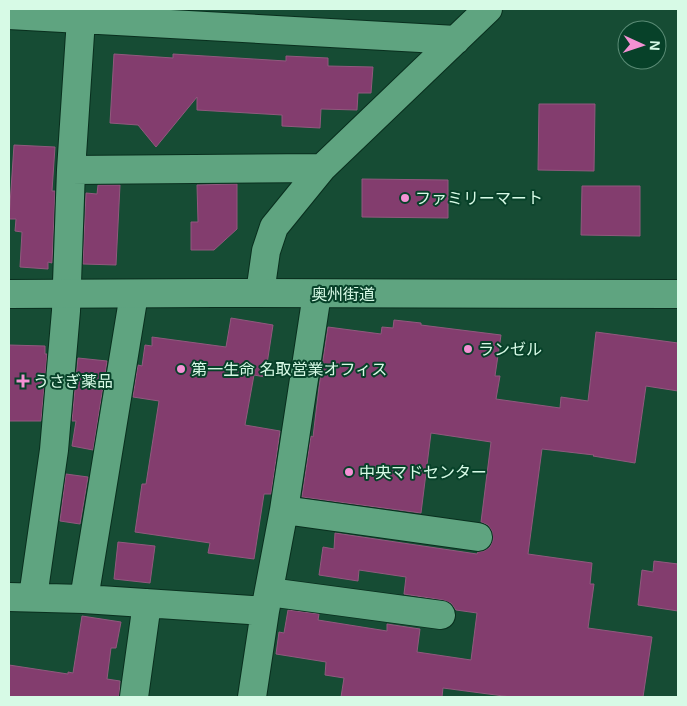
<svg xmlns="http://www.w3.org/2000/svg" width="687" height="706" font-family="Helvetica,'Noto Sans JP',sans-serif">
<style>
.building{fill:#833d6e;stroke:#91597e}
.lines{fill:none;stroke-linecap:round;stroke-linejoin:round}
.minor-casing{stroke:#092f1e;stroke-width:30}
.secondary-casing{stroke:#092f1e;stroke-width:30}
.minor{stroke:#5fa480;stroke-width:28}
.secondary{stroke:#5fa480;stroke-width:28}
.poi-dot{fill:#f491d4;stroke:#074129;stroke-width:2}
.labels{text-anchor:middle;stroke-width:4;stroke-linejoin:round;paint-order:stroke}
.poi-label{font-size:16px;fill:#d7fae6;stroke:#074129;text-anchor:start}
.street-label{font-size:16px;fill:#d7fae6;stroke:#074129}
</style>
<rect width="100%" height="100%" fill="#164c34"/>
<path class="building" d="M114,54L173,58V54L286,61V56L328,58V66L373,67L371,93H358L357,110L321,109L320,128L282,126V115L197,110V97L156,147L138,125L110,123Z
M539,104H595L594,171L538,170Z
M14,145L55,147L52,191H55L52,263L48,262V269L20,267L22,232L15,231L16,219H9Z
M362,179L448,180V218L362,217Z
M237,184V229L214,250H191V222H198L197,185Z
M98,185H120L116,265L83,264L86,193L97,194Z
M582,186H640V236L581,235Z
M231,318L273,325L265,377L254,375L245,425L280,431L271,494H264L254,559L208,553L210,543L135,532L142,484H146L159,401L133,397L138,365L142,366L145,345L152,346V337L226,347Z
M394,320L421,323V325L501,335L495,376H500L496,399L560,408L561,397L588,401L596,332L678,343V391L646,386L635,463L593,456L594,455L542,449L528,554L592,563L590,584H594L588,628L652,637L643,697H511L443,688L442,697H341L344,678L325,675L326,662L276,654L279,632L284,633L288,610L319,614L318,620L387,631V624L420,629L417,652L471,660L477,613L456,610L451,603L443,600L404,594L406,577L359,570L358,581L319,575L323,547L334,549L335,533L477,554L478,552L484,551L490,547L493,540L492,531L488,525L481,522L491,442L431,433L421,513L302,497L311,436L313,437L319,387L328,327L381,334L382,327L393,328Z
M9,345L45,346V354H47L41,421H9Z
M78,358L107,361L93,450L72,446L76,421H72Z
M66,474L88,477L80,524L60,521Z
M118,542L155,546L150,583L114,579Z
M654,561L678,564V611L638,605L642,570L653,572Z
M82,616L121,622L116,648H111L107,679L120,681L119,697H9V665L68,674V672L73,673Z"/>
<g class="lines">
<defs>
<path id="minor" d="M9,15L456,40
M71,170L322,168
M260,293L266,251L274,227L322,168L488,9
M284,510L478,537
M269,592L441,615
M9,597L84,599L265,611
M33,597L54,450L66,311L71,170L81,19
M84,599L134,294
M134,697L147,603
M252,697L265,611L284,510L317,294"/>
<path id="secondary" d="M9,294L214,293L678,294"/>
</defs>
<use href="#minor" class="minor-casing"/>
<use href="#secondary" class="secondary-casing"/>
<use href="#minor" class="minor"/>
<use href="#secondary" class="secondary"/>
</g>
<g class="poi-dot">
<circle cx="405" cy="198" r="5"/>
<circle cx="468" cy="349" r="5"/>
<circle cx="181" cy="369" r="5"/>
<path d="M20.5 373.5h5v5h5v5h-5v5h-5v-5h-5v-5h5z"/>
<circle cx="349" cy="472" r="5"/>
</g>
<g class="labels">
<g class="poi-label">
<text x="415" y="204">ファミリーマート</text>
<text x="478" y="355">ランゼル</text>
<text x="191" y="375">第一生命 名取営業オフィス</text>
<text x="33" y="387">うさぎ薬品</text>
<text x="359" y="478">中央マドセンター</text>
</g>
<g class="street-label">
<text x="343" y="300">奥州街道</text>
</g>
</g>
<rect width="687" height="706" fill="none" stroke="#d7fae6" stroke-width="20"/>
<g transform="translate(642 45) rotate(93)"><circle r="24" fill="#074129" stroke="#5a8b75"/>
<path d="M0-4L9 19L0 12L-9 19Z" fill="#f491d4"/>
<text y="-8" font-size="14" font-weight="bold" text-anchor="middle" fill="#d7fae6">N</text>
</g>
</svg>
